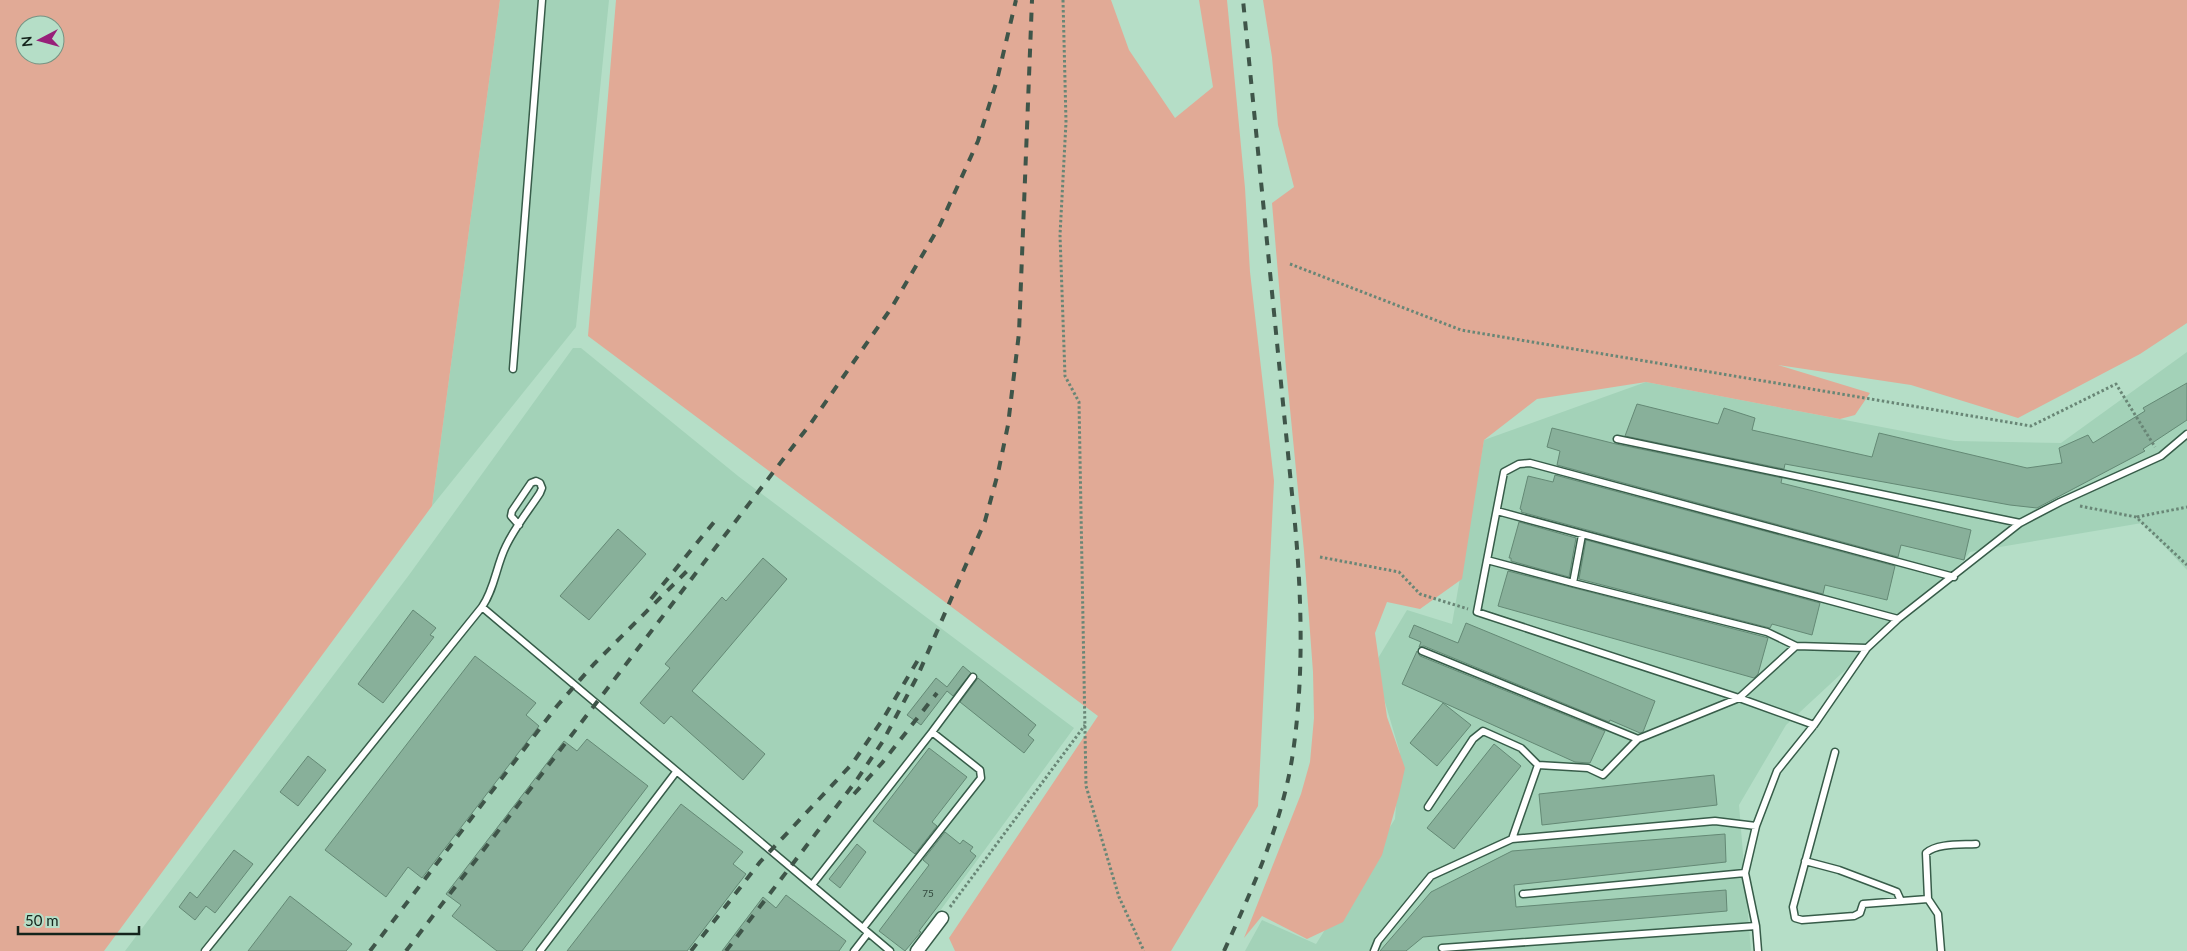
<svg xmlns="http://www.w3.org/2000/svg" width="2187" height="951" font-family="Lato,sans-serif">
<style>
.built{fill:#a3d2b8}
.green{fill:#e1aa96;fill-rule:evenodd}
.building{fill:#88b09a;stroke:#648975}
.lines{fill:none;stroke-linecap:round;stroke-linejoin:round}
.lane-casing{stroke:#375c49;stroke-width:9}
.street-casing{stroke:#375c49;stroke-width:15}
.path{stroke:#698676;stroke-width:3;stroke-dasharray:2.5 2.5;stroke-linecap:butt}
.lane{stroke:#fff;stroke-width:6}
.street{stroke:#fff;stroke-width:12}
.rail{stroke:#3f5549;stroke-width:4;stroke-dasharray:9 9;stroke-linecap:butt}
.labels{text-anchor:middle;stroke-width:4.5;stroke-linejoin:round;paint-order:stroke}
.number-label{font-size:10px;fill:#31473c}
</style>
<rect width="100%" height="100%" fill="#b5dec7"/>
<path class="built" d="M500,0H609L576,327L432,506Z
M573,348H581L738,476L1074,728L915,945L904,951H125L409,575Z
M2187,352V570L2142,523L1970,552L1964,560L1786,725L1739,805L1751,951H1245L1262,920L1316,944L1395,819L1400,753L1374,665L1407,610L1452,624L1484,440L1646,382L1955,441L2061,443Z"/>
<path class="green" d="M0,0H500L432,506L104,951H0ZM25,25H55V55H25Z
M616,0H1111L1129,50L1175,118L1213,87L1199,0H1227L1245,188L1250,272L1274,481L1258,806L1171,951H955L949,938L1098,716L588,336Z
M1263,0H2187V323L2140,354L2018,418L1911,385L1778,365L1870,393L1855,415L1840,419L1646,382L1537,399L1484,440L1462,579L1420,609L1387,602L1375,633L1387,717L1405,768L1399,795L1382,855L1343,922L1307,939L1262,916L1244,938L1301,794L1310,762L1314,718L1313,672L1304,551L1286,368L1272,203L1294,187L1278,125L1272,57Z"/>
<path class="building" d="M2187,383V420L2143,449L2145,451L2037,508L2010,505L1785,464L1784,469L1625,436L1637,404L1718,424L1724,408L1755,418L1752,430L1872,457L1879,433L2027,468L2062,463L2059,448L2088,435L2093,443L2145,411L2143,408Z
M1552,428L1616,444L1782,478L1781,483L1971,530L1964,560L1901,545L1898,557L1557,465L1560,451L1547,447Z
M1555,475L1895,566L1887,600L1825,585L1823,594L1521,512L1522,510L1520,509L1528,476L1553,482Z
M1519,522L1576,538L1569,577L1511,561V558H1509Z
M618,529L646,554L589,620L560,596Z
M1586,540L1820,603L1812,635L1772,624L1770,628L1579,579Z
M763,558L787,579L692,691L765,754L743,780L671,716L664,724L640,703L670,668L665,664L722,597L726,601Z
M1508,571L1765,637L1768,638L1758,674L1754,678L1498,606Z
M413,610L436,628L430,635L434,637L383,703L358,684Z
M1466,623L1655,701L1643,732L1640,733L1610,720L1609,722L1424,646L1419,647L1421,642L1409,637L1414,625L1458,643Z
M1417,651L1420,656L1605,731L1590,763L1575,762L1402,684Z
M475,656L536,703L526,715L539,726L422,878L408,867L386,897L325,850Z
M963,666L971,673L953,696L947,691L921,725L907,715L936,678L947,687Z
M978,678L1036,725L1028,735L1034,740L1024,753L960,702Z
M1443,703L1471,725L1437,766L1410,743Z
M587,739L648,786L522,951H497L452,916L461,905L446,894L564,741L577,751Z
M1494,744L1521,766L1454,849L1427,828Z
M929,748L967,777L932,822L937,826L915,854L873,821Z
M308,756L326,770L298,806L280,792Z
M1714,775L1717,805L1542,825L1539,794Z
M681,804L743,852L733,864L746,874L687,951H567Z
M945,832L960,844L963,840L973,847L970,851L976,856L919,931L921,932L905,951L879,931L929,865L923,860Z
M1725,834L1726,862L1514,885L1516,907L1726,890L1727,911L1423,937L1406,951H1380L1431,892L1512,851Z
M857,844L866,852L840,888L829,879Z
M234,850L253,864L215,913L206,906L195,920L179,907L190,892L197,898Z
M786,895L846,941L839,951H722L763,897L776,908Z
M290,896L352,944L346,951H248Z"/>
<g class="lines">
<defs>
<path id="lane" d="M513,369L542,0
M1617,439L2020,523
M1497,511L1898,619
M1487,560L1573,583L1767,632L1796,646
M1573,583L1582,535
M482,607L890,951
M1422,651L1638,739
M1814,725L1739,698L1477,612L1504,472L1519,464L1530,463L1954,577
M1835,752L1793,907L1795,918L1802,920L1854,916L1860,913L1863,904L1928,899
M1428,807L1473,739L1483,731L1521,748L1538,765L1588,768L1603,775L1638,739L1739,698L1796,646L1867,648
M1512,839L1538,765
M1805,861L1839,870L1892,890L1897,892L1901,901
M812,885L932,732L973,677
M1523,894L1745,873
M863,928L981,778L980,770L932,732
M1442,948L1756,926
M205,951L482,607C495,588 496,566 506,546C515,527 529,510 540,493L542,488L540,483L536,481L531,483L512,511L511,516L519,525
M540,951L676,772
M854,951L868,933
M1374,951L1378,941L1431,876L1512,839L1715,821L1756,826
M1758,951L1756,926L1745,873L1756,826L1777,771L1814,725L1867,648L1898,619L2020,523L2060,502L2161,456L2187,434
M1941,951L1938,914L1928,899L1926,853C1937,843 1961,845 1976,844"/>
<path id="street" d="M917,951L942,918"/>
</defs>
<use href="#lane" class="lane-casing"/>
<use href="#street" class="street-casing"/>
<path class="path" d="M1063,0L1066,122L1060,235L1065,376L1079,402L1086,786L1119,897L1144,951
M1290,264L1461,330L2031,426L2116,384L2155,447
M2080,506L2136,517L2187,565
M2137,517L2187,507
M1320,557L1399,572L1420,594L1468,609
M950,907L1085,725"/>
<use href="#lane" class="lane"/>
<use href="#street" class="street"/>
<path class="rail" d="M651,599L719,516
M854,794L882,763L937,693
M370,951L557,706L594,664L692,566
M406,951L811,423L892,307L940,225L978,141L997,80L1016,0
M691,951L760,862L852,764L883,719L918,660
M726,951L856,781L883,741L918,675L985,521L998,473L1008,425L1019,333L1032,0
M1224,951C1252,890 1281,826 1292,759C1304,682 1302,602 1295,524L1243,0"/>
</g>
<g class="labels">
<g class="number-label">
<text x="928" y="897">75</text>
</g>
</g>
<g transform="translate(40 40) rotate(264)"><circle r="24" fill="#b5dec7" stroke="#759483"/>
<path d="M0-4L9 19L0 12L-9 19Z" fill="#971f79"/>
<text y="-8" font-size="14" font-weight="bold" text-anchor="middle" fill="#14241c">N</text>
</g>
<path d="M18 926v8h121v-8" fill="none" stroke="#14241c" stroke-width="2.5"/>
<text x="25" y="926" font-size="15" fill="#14241c" stroke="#b5dec7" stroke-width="4" paint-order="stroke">50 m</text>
</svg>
